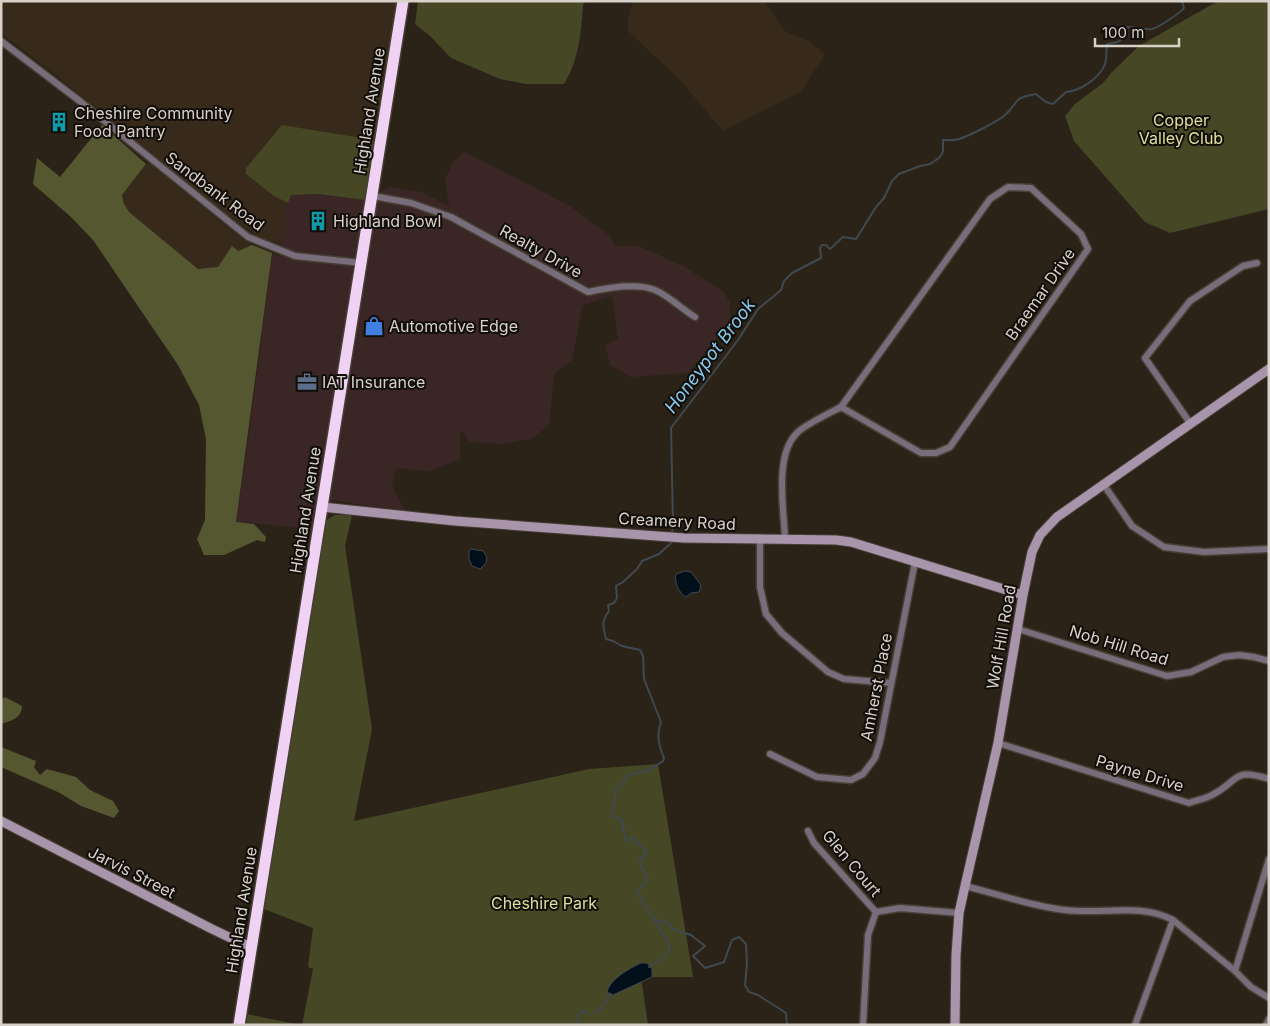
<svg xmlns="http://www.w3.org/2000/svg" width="1270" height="1026" font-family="Inter,sans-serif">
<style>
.commercial{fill:#3a2624}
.built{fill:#372a1a}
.green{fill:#454725}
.forest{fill:#555730}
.water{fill:#000f1a;stroke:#40494f}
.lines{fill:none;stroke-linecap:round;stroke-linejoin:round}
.stream{stroke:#40494f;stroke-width:2}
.street-casing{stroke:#473f34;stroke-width:9}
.secondary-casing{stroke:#473f34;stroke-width:11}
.highway-casing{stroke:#473f34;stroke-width:14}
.street{stroke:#786d7b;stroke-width:6}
.secondary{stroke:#a895ac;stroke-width:9}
.highway{stroke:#f0d2f5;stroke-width:11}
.labels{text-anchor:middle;stroke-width:4;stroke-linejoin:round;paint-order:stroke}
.street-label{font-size:16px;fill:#d7d1ca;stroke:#110d08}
.poi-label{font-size:16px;fill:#d7d1ca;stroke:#110d08;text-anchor:start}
.park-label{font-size:16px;fill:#dce09c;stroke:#110d08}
.water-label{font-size:18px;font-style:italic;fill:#87caf1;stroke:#110d08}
</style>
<rect width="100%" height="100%" fill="#2c2318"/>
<path class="commercial" d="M465,152L570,206L609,235L616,246H639L685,267L724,292L730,303V322L688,373L631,377L610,365L605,345L618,339L612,296L583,305L572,360L554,374L549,425L533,438L504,444L470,442L460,429V459L430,471L396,468L392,486L406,512L333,500L314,529L236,522L255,389L272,253L281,257L283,215L290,195L318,194L365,200L389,187L422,192L449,206L445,179L453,162Z"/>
<path class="built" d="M1,1H397L365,200L318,194L290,195L283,215L282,244L262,238L243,226L211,202L55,74L1,33Z
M634,1H764L785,31L809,41L825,54L801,92L723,131L679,79L628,31V19L631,7Z
M146,164H150L243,240L252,245L238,251L232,247L218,267L198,269L129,212L124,204L122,195Z"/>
<path class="green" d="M418,1H585L583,5C581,33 579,60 564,84H526L500,79L451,58L429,35L415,24Z
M1221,1H1269V209L1170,233L1145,222L1074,141L1065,116L1075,104L1103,83L1112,72L1139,46L1211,5Z
M282,125L374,140L365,200L318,194L291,195L288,203L274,196L246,174V168Z
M335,515H352L345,546L372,729L354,821L589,769L658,764L693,977H641L648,1025H302L313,969L308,967L313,928L264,909V900L325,523L328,519Z
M246,1014L301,1025H244Z"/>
<path class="forest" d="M102,125L146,164L122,195L124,204L129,212L198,269L218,267L232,246L238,251L252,245L272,253L236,522L254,524L266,537L265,542L257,540L224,555H204L197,539L205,520L206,439L199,405L178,365L93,240L71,217L33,184L37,158L60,177Z
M5,697L22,706C22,718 11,721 1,724V700Z
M1,747L36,761L34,767L40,775L47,769L76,777L90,790L113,801L119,811L114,818L81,806L60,793L1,767Z"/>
<path class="water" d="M471,549L483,551L487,557L486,563L480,569L472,566L469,559V551Z
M685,571L691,572L701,585L699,592L691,593L686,597C679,593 674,583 676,574Z
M641,963H647L652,969V977L613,995L607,992C610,979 630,968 641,963Z"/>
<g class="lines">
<path class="stream" d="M672,535L673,522L671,428L738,340L758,309L781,290L784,281L792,273L821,258L820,248L822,245H826L830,249L843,237L856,239L876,207L884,198L892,181L899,174L920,166L930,164L939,158L943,152V140C948,140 954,141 959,139C969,136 997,122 1005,115C1020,102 1011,98 1036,94L1046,102L1053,104L1066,92C1080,91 1100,78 1105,64C1107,58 1106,50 1107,44L1118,42L1122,39L1124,30L1127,27C1136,27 1144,30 1152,29C1158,28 1180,13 1184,8L1182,1
M671,540V543L659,554L642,561L637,569L623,582L616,586L617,598L614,603L608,605L609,611C601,622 603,626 606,639L613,641L622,646L640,650L643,656L644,679L661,722C656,734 659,747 664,758L663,761L649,770L629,775L625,778L623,784L616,790L612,816L622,820L626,842L632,837L647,852L639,861L648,879L637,892L653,919L667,923L672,929L691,935L705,946L693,956L705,968L724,962L732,940L739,937L746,944L747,964L745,985L749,992L758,995L786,1013L787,1025
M649,967L665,957L670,948L667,939L653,919
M595,1013L599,1010L611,994
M577,1025L578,1014L584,1011L589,1014"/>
<defs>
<path id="street" d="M1,41L81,102L248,237L295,256L362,263
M1008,187L1031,188L1081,234L1088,249L950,447L936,453H921L841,407L990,199Z
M373,196L411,203L451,217L588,292C606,288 637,283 655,290C669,296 682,309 695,317
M1190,423L1145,358L1190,301L1243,266L1257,263
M1104,485L1132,526L1164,547L1204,552L1269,549
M760,539V587L766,614L782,633L828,672L844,679L891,683
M785,539C784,510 774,455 797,433C804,425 830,413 841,407
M1018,629L1167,676L1191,672L1223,657L1239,655L1254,657L1269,661
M998,743L1189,803C1197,800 1205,799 1212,795C1240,781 1231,767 1269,779
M770,754L817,777L851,780L863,774L875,758L880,742L915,562
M808,831L814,843L876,912
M965,886C998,894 1030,906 1065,910C1102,915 1139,902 1173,920L1235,971L1251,987L1269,998
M876,912L900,908L959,913
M1235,971L1269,859
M863,1025L868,935L876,912
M1135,1025L1173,920
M1266,1025L1269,1019"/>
<path id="secondary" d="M322,507L455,521L684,538L836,540L851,542L1023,595
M1,821L210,928L241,943L251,946
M955,1025L956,955L959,913L965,886L998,743L1023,595L1032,552L1040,535L1057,517L1269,369"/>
<path id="highway" d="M239,1025L403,1"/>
</defs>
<use href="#street" class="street-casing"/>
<use href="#secondary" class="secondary-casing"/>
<use href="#highway" class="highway-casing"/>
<use href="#street" class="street"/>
<use href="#secondary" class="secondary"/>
<use href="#highway" class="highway"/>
</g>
<defs>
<symbol id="building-bare" viewBox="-9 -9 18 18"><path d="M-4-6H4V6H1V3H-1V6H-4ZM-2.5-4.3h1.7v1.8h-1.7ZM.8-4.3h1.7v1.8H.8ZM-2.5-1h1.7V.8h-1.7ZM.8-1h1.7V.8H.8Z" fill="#0f9aa8" stroke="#110d08" stroke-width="2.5" paint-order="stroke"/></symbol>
<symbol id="shop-bare" viewBox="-9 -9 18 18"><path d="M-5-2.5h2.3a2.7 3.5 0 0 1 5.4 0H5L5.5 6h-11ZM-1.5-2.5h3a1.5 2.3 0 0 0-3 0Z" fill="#3f7fe0" stroke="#110d08" stroke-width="2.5" paint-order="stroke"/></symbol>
<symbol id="office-bare" viewBox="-9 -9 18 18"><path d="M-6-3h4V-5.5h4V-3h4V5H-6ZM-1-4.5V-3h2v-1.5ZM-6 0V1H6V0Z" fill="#5c6f8a" stroke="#110d08" stroke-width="2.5" paint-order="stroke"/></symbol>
</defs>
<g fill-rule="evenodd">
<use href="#building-bare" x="45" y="108" width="28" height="28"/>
<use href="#building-bare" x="304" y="207" width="28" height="28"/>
<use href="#shop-bare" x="360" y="312" width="28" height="28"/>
<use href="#office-bare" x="293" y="368" width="28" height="28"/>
</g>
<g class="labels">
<g class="street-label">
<text transform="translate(369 111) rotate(-81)" y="6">Highland Avenue</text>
<text transform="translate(215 191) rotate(37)" y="6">Sandbank Road</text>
<text transform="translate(541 251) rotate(29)" y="6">Realty Drive</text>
<text transform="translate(1040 294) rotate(-55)" y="6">Braemar Drive</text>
<text transform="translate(305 510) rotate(-81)" y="6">Highland Avenue</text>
<text transform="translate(677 521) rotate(3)" y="6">Creamery Road</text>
<text transform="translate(1001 637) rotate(-80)" y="6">Wolf Hill Road</text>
<text transform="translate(1119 645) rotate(17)" y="6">Nob Hill Road</text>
<text transform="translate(876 687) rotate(-79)" y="6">Amherst Place</text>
<text transform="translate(1140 773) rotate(17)" y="6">Payne Drive</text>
<text transform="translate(852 863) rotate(50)" y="6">Glen Court</text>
<text transform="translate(132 872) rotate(27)" y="6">Jarvis Street</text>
<text transform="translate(241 910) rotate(-81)" y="6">Highland Avenue</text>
</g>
<g class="poi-label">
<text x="74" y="119">Cheshire Community<tspan x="74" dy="18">Food Pantry</tspan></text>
<text x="333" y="227">Highland Bowl</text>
<text x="389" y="332">Automotive Edge</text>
<text x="322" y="388">IAT Insurance</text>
</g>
<g class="park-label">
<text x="1181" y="126">Copper<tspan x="1181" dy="18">Valley Club</tspan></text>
<text x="544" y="909">Cheshire Park</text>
</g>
<g class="water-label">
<text transform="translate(710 356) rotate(-53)" y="6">Honeypot Brook</text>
</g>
</g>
<rect width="1270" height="1026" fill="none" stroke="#d7d1ca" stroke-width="5"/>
<path d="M1095 38v8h84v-8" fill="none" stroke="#d7d1ca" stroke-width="2.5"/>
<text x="1102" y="38" font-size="15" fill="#d7d1ca" stroke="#110d08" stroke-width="4" paint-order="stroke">100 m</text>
</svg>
